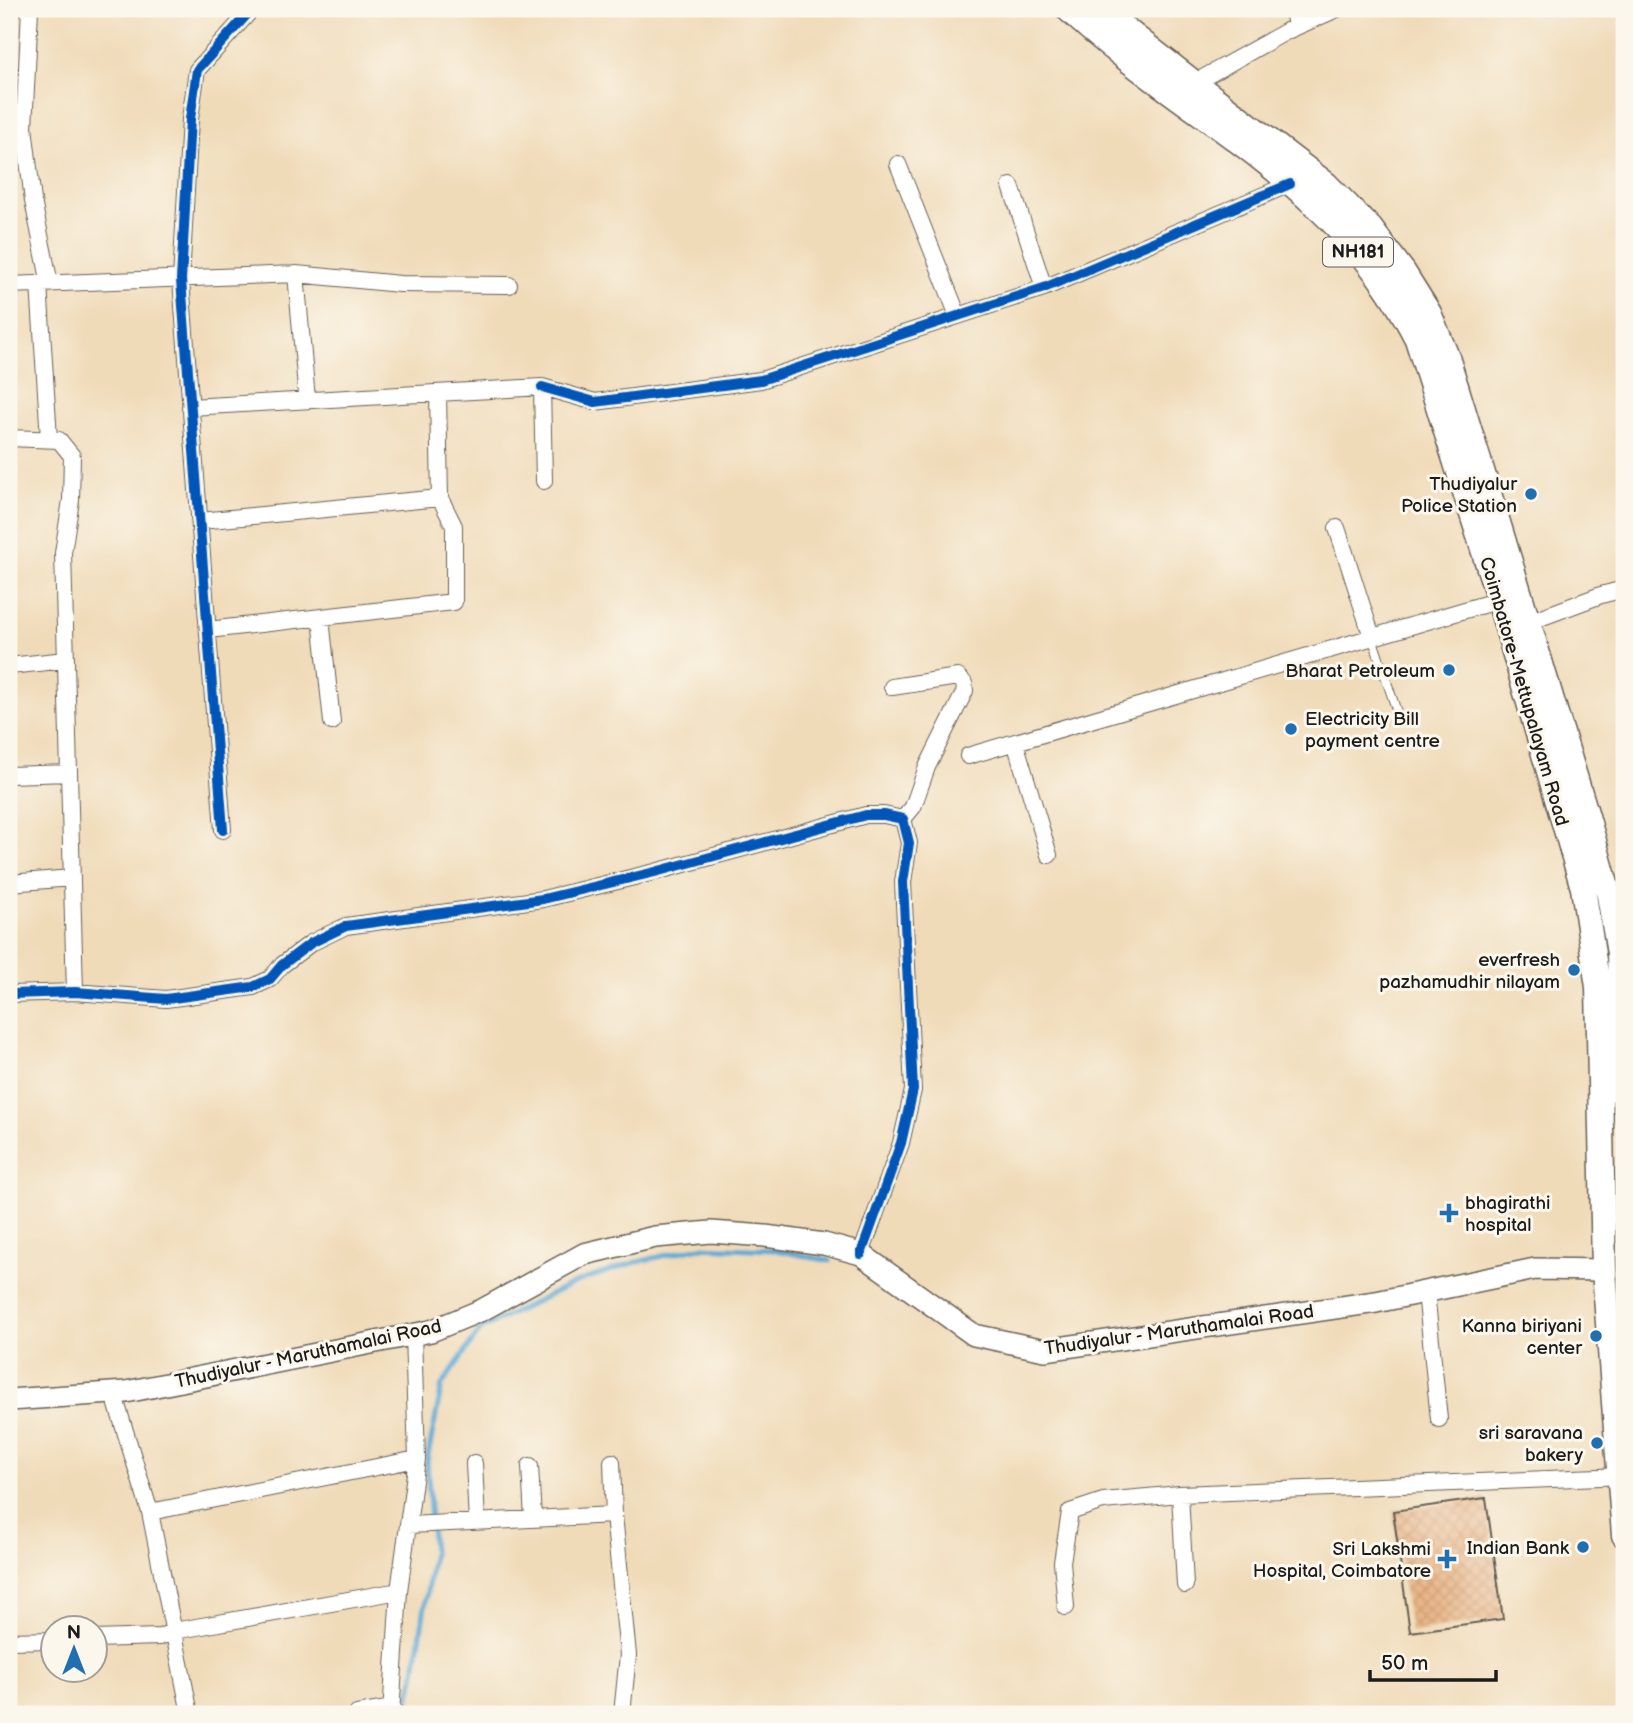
<svg xmlns="http://www.w3.org/2000/svg" width="1633" height="1723" font-family="'Balsamiq Sans',sans-serif">
<style>
.lines{fill:none;stroke-linecap:round;stroke-linejoin:round}
.stream{stroke:#5ca9d5;stroke-width:5}
.building{fill:url(#building-cross-hatch)}
.service-casing{stroke:#665f53;stroke-width:10}
.minor-casing{stroke:#665f53;stroke-width:18}
.secondary-casing{stroke:#665f53;stroke-width:24}
.trunk-casing{stroke:#665f53;stroke-width:27}
.service{stroke:#fff;stroke-width:8}
.minor{stroke:#fff;stroke-width:16}
.secondary{stroke:#fff;stroke-width:21}
.trunk{stroke:#fff;stroke-width:24}
.cycleway-casing{stroke:#fbf7ec;stroke-width:15}
.cycleway{stroke:#0057b8;stroke-width:10}
.poi-dot{fill:#1f6fb2;stroke:#fbf7ec;stroke-width:2.5}
.labels{text-anchor:middle;stroke-width:6;stroke-linejoin:round;paint-order:stroke}
.shield{fill:#fbf7ec;stroke:#5f5e5a;stroke-width:2}
.shield-label{font-size:18px;font-weight:bold;fill:#1c1c1c}
.poi-label{font-size:19px;fill:#1c1c1c;stroke:#fbf7ec;text-anchor:end}
.street-label{font-size:19px;fill:#1c1c1c;stroke:#fbf7ec}
</style>
<defs>
<pattern id="building-cross-hatch" width="8" height="8" patternUnits="userSpaceOnUse" patternTransform="scale(1.75)"><rect width="8" height="8" fill="#e9b384"/><path d="M0 0l8 8M0 8l8-8" fill="none" stroke="#c79971"/></pattern>
</defs>
<rect width="100%" height="100%" fill="#fbf7ec"/>
<filter id="ink" filterUnits="userSpaceOnUse"><feTurbulence type="fractalNoise" baseFrequency=".0143" numOctaves="2"/><feDisplacementMap in="SourceGraphic" scale="14" xChannelSelector="R" yChannelSelector="G"/><feConvolveMatrix kernelMatrix="1 2 1 2 8 2 1 2 1" color-interpolation-filters="sRGB"/></filter>
<filter id="wash" filterUnits="userSpaceOnUse"><feTurbulence type="fractalNoise" baseFrequency=".00686" numOctaves="4" result="noise"/><feDisplacementMap in="SourceGraphic" scale="28" xChannelSelector="R" yChannelSelector="G"/><feGaussianBlur stdDeviation="1.57" result="paint"/><feColorMatrix in="noise" values="0 0 0 0 0 0 0 0 0 0 0 0 0 0 0 0 0 1.4 0 .05"/><feComposite in="paint" operator="in"/></filter>
<g filter="url(#wash)">
<rect width="100%" height="100%" fill="#f0dbb9"/>
<g class="lines">
<path class="stream" d="M405,1714L414,1678L433,1553L427,1461L442,1385L481,1329L574,1283L633,1263L700,1247L776,1250L830,1261"/>
</g>
<g id="blocks">
<path class="building" d="M1486,1498L1503,1619L1410,1632L1393,1511Z"/>
</g>
</g>
<g filter="url(#ink)">
<use href="#blocks" fill-opacity="0" stroke="#665f53" stroke-width="2"/>
<g class="lines">
<defs>
<path id="service" d="M1372,637L1398,715"/>
<path id="minor" d="M30,9L24,127L33,201L50,284
M1293,9L1296,27
M1194,83L1287,31L1337,9
M898,164L958,316
M1011,186L1044,288
M296,274L307,400
M39,284L49,439
M9,285L296,274L400,284L509,285
M542,387L595,402L761,380L1044,288L1290,184
M190,407L542,387L544,481
M9,438L59,440L72,456L71,500L63,553L75,992
M200,521L440,498L438,393
M1337,528L1372,637
M321,618L332,722
M1529,622L1601,595L1624,589
M208,630L454,602V526L440,498
M9,666L66,660
M892,687L958,677L964,683L965,691L927,767L913,807L903,819
M1015,742L1049,855
M968,756L1499,600
M9,775L69,773
M223,830L181,280L190,119L197,70L252,9
M9,883L72,878
M9,994L75,992L166,999L253,987L270,979L282,965L311,943L346,926L543,899L655,872L866,815H884L903,819L909,843L903,882L913,1090L901,1143L861,1254
M1426,1292L1439,1419
M113,1392L150,1512L190,1714
M612,1462L614,1515L628,1655L622,1714
M474,1463L477,1522
M530,1466L533,1519
M1180,1494L1185,1585
M150,1512L417,1459
M408,1525L614,1515
M1066,1607L1062,1562L1070,1512L1103,1501L1180,1494L1624,1476
M94,1639L160,1637L174,1631L399,1591
M9,1641L52,1640
M357,1714L393,1708
M391,1714L399,1591L417,1459L413,1334"/>
<path id="secondary" d="M9,1400L126,1392L431,1331L482,1310L584,1254L655,1237L711,1232L765,1236L824,1244L861,1254L974,1335L1045,1350L1376,1302L1535,1269L1604,1270"/>
<path id="trunk" d="M1068,9C1144,81 1238,132 1314,204C1356,243 1392,289 1417,339L1499,600L1583,888L1598,987L1604,1270L1624,1535
M1104,9L1125,29L1194,83L1326,184L1370,228L1404,273L1429,313L1447,357L1500,529L1587,816L1609,895L1619,953L1624,1096"/>
</defs>
<use href="#service" class="service-casing"/>
<use href="#minor" class="minor-casing"/>
<use href="#secondary" class="secondary-casing"/>
<use href="#trunk" class="trunk-casing"/>
<use href="#service" class="service"/>
<use href="#minor" class="minor"/>
<use href="#secondary" class="secondary"/>
<use href="#trunk" class="trunk"/>
<defs>
<path id="cycleway" d="M542,387L595,402L761,380L1044,288L1290,184
M223,830L181,280L190,119L197,70L252,9
M9,994L75,992L166,999L253,987L270,979L282,965L311,943L346,926L543,899L655,872L866,815H884L903,819L909,843L903,882L913,1090L901,1143L861,1254"/>
</defs>
<use href="#cycleway" class="cycleway-casing"/>
<use href="#cycleway" class="cycleway"/>
</g>
</g>
<g class="poi-dot">
<circle cx="1531" cy="494" r="7"/>
<circle cx="1449" cy="670" r="7"/>
<circle cx="1291" cy="729" r="7"/>
<circle cx="1574" cy="970" r="7"/>
<path d="M1445.5 1202.5h7v7h7v7h-7v7h-7v-7h-7v-7h7z"/>
<circle cx="1596" cy="1336" r="7"/>
<circle cx="1597" cy="1443" r="7"/>
<circle cx="1583" cy="1547" r="7"/>
<path d="M1443.5 1548.5h7v7h7v7h-7v7h-7v-7h-7v-7h7z"/>
</g>
<g class="labels">
<rect class="shield" x="1323" y="237.5" width="70" height="29" rx="5"/>
<g class="shield-label">
<text x="1358" y="258">NH181</text>
</g>
<g class="poi-label">
<text x="1517" y="490">Thudiyalur<tspan x="1517" dy="22">Police Station</tspan></text>
<text x="1435" y="677">Bharat Petroleum</text>
<text x="1305" y="725" text-anchor="start">Electricity Bill<tspan x="1305" dy="22">payment centre</tspan></text>
<text x="1560" y="966">everfresh<tspan x="1560" dy="22">pazhamudhir nilayam</tspan></text>
<text x="1465" y="1209" text-anchor="start">bhagirathi<tspan x="1465" dy="22">hospital</tspan></text>
<text x="1582" y="1332">Kanna biriyani<tspan x="1582" dy="22">center</tspan></text>
<text x="1583" y="1439">sri saravana<tspan x="1583" dy="22">bakery</tspan></text>
<text x="1569" y="1554">Indian Bank</text>
<text x="1431" y="1555">Sri Lakshmi<tspan x="1431" dy="22">Hospital, Coimbatore</tspan></text>
</g>
<g class="street-label">
<text transform="translate(1525 691) rotate(74)" y="7">Coimbatore-Mettupalayam Road</text>
<text transform="translate(1179 1329) rotate(-8)" y="7">Thudiyalur - Maruthamalai Road</text>
<text transform="translate(308 1353) rotate(-12)" y="7">Thudiyalur - Maruthamalai Road</text>
</g>
</g>
<rect width="1633" height="1723" fill="none" stroke="#fbf7ec" stroke-width="35"/>
<g transform="translate(74 1649)"><circle r="33" fill="#fbf7ec" stroke="#a29f99" stroke-width="2"/>
<path d="M0-5L12 26L0 18L-12 26Z" fill="#1f6fb2"/>
<text y="-10" font-size="19" font-weight="bold" text-anchor="middle" fill="#1c1c1c">N</text>
</g>
<path d="M1370 1670v10h126v-10" fill="none" stroke="#1c1c1c" stroke-width="3.5"/>
<text x="1381" y="1670" font-size="21" fill="#1c1c1c" stroke="#fbf7ec" stroke-width="5" paint-order="stroke">50 m</text>
</svg>
